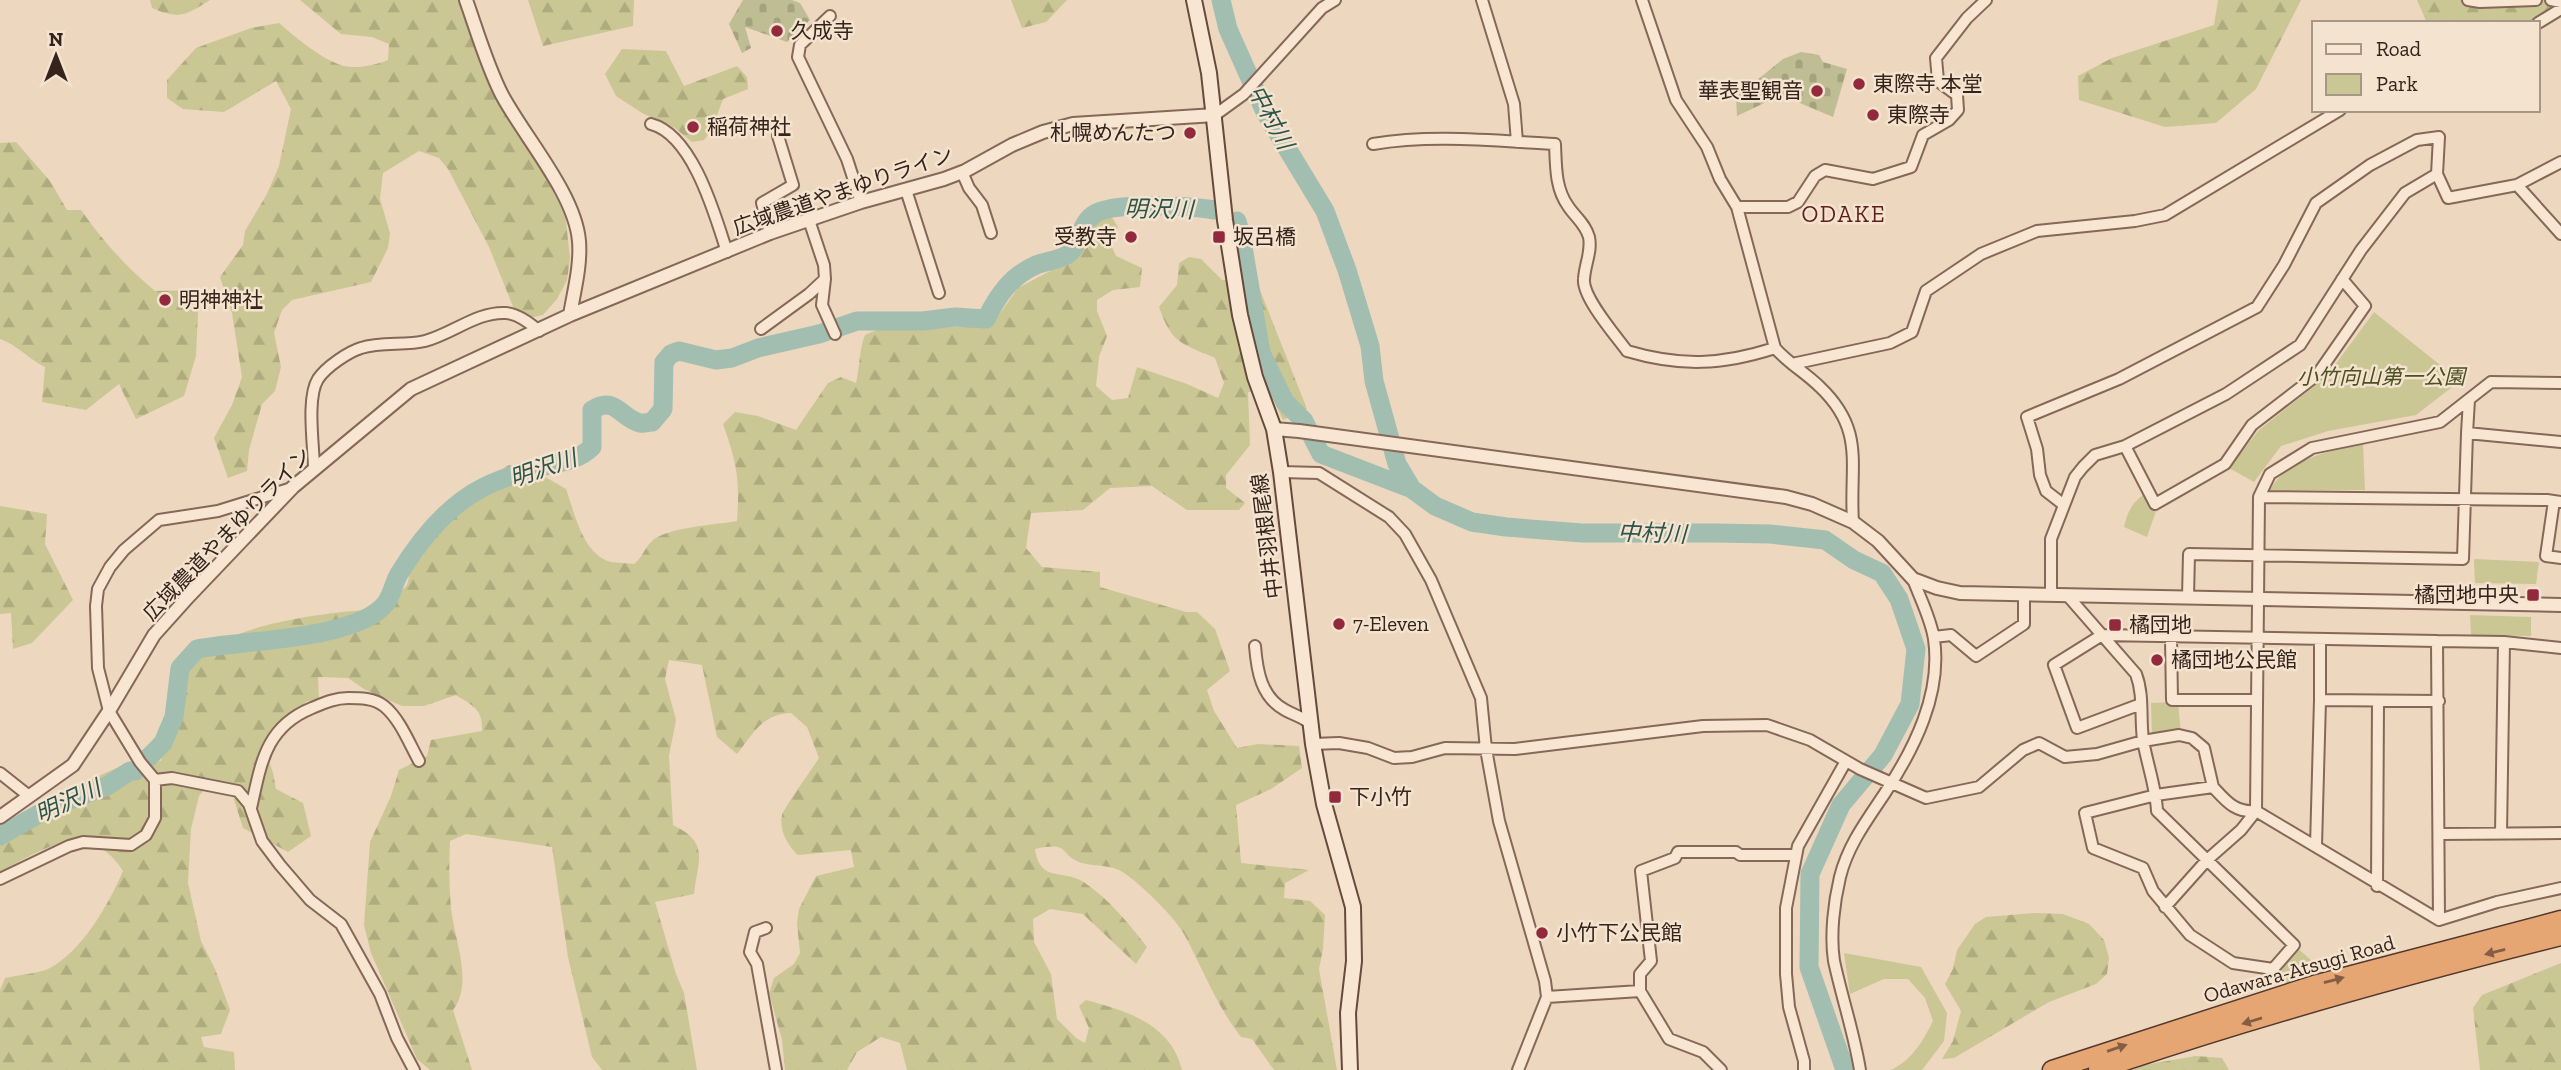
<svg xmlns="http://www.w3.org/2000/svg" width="2561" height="1070" font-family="'Zilla Slab','Noto Sans JP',serif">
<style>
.forest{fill:url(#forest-firs)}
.cemetery{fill:url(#cemetery-stones)}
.green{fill:#cac794}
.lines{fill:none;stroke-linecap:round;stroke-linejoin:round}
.river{stroke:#a2beb1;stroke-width:19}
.minor-casing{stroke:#856858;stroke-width:14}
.tertiary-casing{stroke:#856858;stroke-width:16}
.secondary-casing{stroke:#664a3b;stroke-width:18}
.trunk-casing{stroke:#52382c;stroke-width:21}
.minor{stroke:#f8e6d2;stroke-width:10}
.tertiary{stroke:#f8e6d2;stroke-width:12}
.secondary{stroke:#f8e6d2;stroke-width:14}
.trunk{stroke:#e6a674;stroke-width:18}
.oneway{fill:#845e44}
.poi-dot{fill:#92293c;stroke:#f4e3ce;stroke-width:2.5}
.labels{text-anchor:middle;stroke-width:5;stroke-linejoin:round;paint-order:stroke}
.poi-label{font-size:21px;fill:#34241c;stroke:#f4e3ce;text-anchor:start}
.street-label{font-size:21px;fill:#34241c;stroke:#f4e3ce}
.park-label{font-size:21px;font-style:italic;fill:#4d5023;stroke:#f4e3ce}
.water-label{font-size:23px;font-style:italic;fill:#2c544b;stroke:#f4e3ce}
.neighbourhood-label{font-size:23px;letter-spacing:2px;fill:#601f1d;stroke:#f4e3ce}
</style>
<defs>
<pattern id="forest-firs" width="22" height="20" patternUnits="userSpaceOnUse" patternTransform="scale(1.75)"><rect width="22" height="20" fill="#cac794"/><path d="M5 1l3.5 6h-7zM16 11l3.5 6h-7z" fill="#aeab7f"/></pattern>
<pattern id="cemetery-stones" width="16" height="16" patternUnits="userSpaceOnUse" patternTransform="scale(1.75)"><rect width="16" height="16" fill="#bfbd93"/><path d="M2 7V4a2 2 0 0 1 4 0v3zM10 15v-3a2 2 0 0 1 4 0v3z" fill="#a5a27e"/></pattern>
</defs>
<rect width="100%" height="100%" fill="#edd7bf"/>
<path class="forest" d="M150,0H210C186,15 180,20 152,8Z
M300,0H458L483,66L565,213L570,258L567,280L557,299L543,315L529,318L514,309L489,247L448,169L439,158L419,151L383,173L380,199L390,233L388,248L371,282L292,300L282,310L274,333L281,367L275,391L262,404L249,450L247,471L228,478L214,438L232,405L242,377L232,313L220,277L243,245L245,231L267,194L279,166L291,109L276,81L224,112L183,109L167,98V80L196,48L251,28L279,23C295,37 324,61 344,66C358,69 375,65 388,60L389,44L372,37L341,34Z
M528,0H634L633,26L543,46Z
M1011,0H1067L1046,22L1022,28Z
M2218,0H2301L2256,89L2216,123L2165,127L2079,100L2078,76L2112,58L2214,25Z
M2417,0H2561V4L2531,23H2427Z
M622,49L666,51L684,86L737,66L747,77L748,89L723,99L711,131L704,140L692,142L675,128L642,113L616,96L605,74Z
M16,142L50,181L67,210H81C103,241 126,267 155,291L199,290L196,356L184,396L136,419L119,384L86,410L42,402L45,367C28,359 18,345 0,339V143Z
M1111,216L1118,227L1111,245L1116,256L1142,268L1140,287L1113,290L1097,300V311L1107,336L1099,357L1096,386L1112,400L1128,398L1137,367L1187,384L1218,398L1224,383L1215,358C1181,343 1172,344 1159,307L1177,285L1179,263L1189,257L1201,259L1222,280H1256L1307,409L1283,420L1269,391L1248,392L1250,445L1226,475V488L1245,503L1239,510H1187L1152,486L1110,488L1083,510L1031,513L1026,548L1042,567L1100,572V587L1186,612H1197L1215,629L1230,671L1207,690L1214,711L1237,748L1258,744L1299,746L1302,768L1271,789L1236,805L1241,863L1309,870L1285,883L1284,898L1310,901L1325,915L1323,949L1319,969L1337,1070H1274L1252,1039L1241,1037C1216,1005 1203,969 1184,934C1174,916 1136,879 1119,870C1109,865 1093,866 1082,863C1057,855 1073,841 1035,849C1040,884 1064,868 1085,883C1109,899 1129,924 1147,947L1136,964L1083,914L1050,909L1033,919L1034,942L1051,974L1057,1019L1076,1038L1085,1043L1089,1028L1079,1006L1086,1000C1127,1011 1171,1024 1182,1070H907L900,1043L881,1037L857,1052L847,1070H785L782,1040L769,993L774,978L794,964L800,953L797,923L799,909L816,876L854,867L851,850L798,855C787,845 779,830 782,815C782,811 814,766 819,758L807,727L791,713C762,714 754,733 737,754L717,737L702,665L669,660L665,679L676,720L669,756L673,825C710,843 698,859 694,894L655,902L676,974L684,993L697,1070H602L592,1057L568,957L552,847L466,834L450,841C449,863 449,885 451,908C454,938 474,983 453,1010L472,1070H430L417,1059L371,953L364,925L370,842L391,796L399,770L427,756L431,740L482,731C483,709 473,706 456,695L424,706H402L364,689L348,678L318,677L319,700L307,701L263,742L273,773L276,789L303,803L311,836L288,852L243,828L231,790L213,779L199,796L191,829L188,883L201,941L215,969L230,1010L221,1034L201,1037L204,1047L234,1052L235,1070H0V990L5,978C18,975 35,974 48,969C81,953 109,904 123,871C89,817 42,849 0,872V829L53,796L128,763L161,761C167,743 184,675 193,663C228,621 335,612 387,608L407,585L420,534L456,497L509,465L547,478L566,489C575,513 582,554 611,562C618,563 627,563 634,564C642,558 644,549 651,542C665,527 716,525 737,521C740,480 737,463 723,424L735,412L758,416L796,430L828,383L841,377L856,383C860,366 859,350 865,335L879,329L991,326L1018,288L1071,260L1094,224Z
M0,506L47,514L45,544L73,600L32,643L13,649L11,613L0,614Z
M2035,913L2063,914L2089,924L2104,940L2109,958L2107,974L2096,984L2049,1002L1954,1058L1942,1059L1953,1041L1961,1011L1945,984L1953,969L1957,950L1975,924L1986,917Z
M2561,963V1070H2480L2473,1008L2482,995Z
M2196,1056L2222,1058L2229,1070H2133L2144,1065Z"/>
<path class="cemetery" d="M743,0H792L800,3L810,20L787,42L745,27L751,48L742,53L729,24Z
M1801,52L1819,55L1823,62L1847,69L1833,117L1781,95L1737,116L1736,97L1783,59Z"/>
<path class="green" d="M2374,312L2460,381L2416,415L2328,431L2281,446L2254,482L2229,468L2259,430L2327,376Z
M2363,444L2365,490H2270C2287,458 2331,451 2363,444Z
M2146,493L2156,511L2147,537L2124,527C2128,511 2132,502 2146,493Z
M2474,559L2539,562L2536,584L2475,583Z
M2470,615L2531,617V636L2471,635Z
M2178,702L2181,734L2152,737L2151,703Z
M2296,947L2319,967L2285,985L2275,972Z
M1844,953L1921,967L1947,1013L1944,1041L1922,1070H1891C1912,1060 1923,1041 1933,1021L1925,998L1908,979H1884L1850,994Z"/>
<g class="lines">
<path class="river" d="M1221,0L1228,29L1265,112L1325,211L1347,270L1370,346L1374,381L1397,464L1412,489L1435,506L1472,522L1506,527L1582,533H1715L1770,534L1825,540L1854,560L1882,573L1899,599L1916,649L1910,704L1883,755L1841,805L1810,874L1809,967L1845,1070
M1237,221L1241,235L1261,353L1285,402L1304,421L1321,454L1412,489
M0,836L51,807L107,786L130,771H135L163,743L174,717L180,668L197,649C242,640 358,640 386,603C392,595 394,582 399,574C419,541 448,505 484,487C497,480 514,475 528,470C550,463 575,464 592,447V410C616,395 620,418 640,423C644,424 648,422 652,422L663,409L664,362L671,354L679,351L716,360L732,358L758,348L819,334L857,321H923L955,317L986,319C998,295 1011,276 1036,265C1045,261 1059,260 1067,255C1081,245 1079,225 1093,215C1111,201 1190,206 1215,210"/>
<defs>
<path id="minor" d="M1482,0L1514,104L1517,142
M1642,0L1676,100L1707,147L1720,179L1737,207L1775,348C1788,363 1806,373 1820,387C1866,431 1849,465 1853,522
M2468,0L2480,2L2536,0
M2551,0L2561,2
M830,16L800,45L798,57L847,159L861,202
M2538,23L2561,9
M1215,115L1244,94L1322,8L1335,0
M651,124C693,135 715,215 727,252
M1373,144C1433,134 1495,141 1555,144C1556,165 1555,188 1568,206C1575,217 1585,223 1589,237C1592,252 1585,263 1584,279C1582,297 1616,336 1627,351C1681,367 1722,365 1775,348
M962,172L969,188L982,205L991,233
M2517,185L2561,234
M906,190L939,293
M1737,207H1788L1798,202L1815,176L1825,170L1873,179L1911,167L1923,135L1949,120L1958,110L1957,95L1938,81L1936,58L1967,18L1986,0
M809,220L824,265L825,279L822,305L835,334
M770,233L762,203L793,185L778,136
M761,329L809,294L825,279
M1792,364L1890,343L1912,332L1926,291L1981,254L2037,231L2135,221L2165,215L2340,110
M2561,383L2491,382L2440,422L2312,448L2270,474L2259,497L2256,811L2439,920L2437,641L2504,642L2561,648
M2467,433L2469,400
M2125,446L2155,504L2225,464L2252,425L2317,375L2365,306L2342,279
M314,469C314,447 306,398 318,379C326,367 348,352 361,348C381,341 405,346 425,341C452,334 478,311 506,313C518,314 530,323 539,331
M1281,472L1319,473L1389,517L1405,534L1431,580L1481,698L1486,749L1499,821L1545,981L1547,997L1518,1070
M2259,497L2547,500L2561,502
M2554,501L2546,556L2561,558
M2064,505L2046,491L2040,475L2037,449L2027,417L2119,379L2257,307L2284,265L2316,203L2370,165L2417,140L2439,137L2437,174
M2051,595V539L2075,477L2083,467L2095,455L2125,446L2226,394L2300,345L2361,250L2405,193L2437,174L2448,198L2517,185L2561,162
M2067,595L2136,674C2144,695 2140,717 2143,740C2147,764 2156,787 2157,811L2294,945L2273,969L2233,963L2190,935L2153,891L2143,868L2093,848L2085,813L2156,795L2213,787C2226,801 2235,813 2256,811
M2188,597L2189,554L2463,559L2467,433L2561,442
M1934,637L1951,635L1976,656L2024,624V594
M2171,638L2172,700H2256
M2320,640V700
M1255,646C1257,671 1261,697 1285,710C1294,715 1303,717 1311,724
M2141,704L2077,728L2054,665L2102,635L2437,641
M1313,744L1339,743L1368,748L1394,758L1412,757L1445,748L1515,749L1703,726L1767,725L1810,740L1860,769L1926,798L1979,787L2023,750L2039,743L2065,757L2097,754L2143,741L2179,735L2192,738L2204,748L2213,787
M0,773L29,796
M155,780L172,778L238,791L249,804L262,841L280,865L310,900L341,924L380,994L397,1038L414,1070
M251,808C261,764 265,727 312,708C324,703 335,698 348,698C360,698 374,698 384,706C400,719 409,743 419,761
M2439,834L2561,833
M2501,834L2504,642
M2316,846L2320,700L2439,701
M0,879L69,846L83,842L131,845L146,835L155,818V780L140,762L109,711L98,668L96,606L98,589L110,567L124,550L159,520L218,511L292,488
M2377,886L2378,702
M2165,907L2207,860L2241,830L2256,811
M2439,920L2497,902L2561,888
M766,928L755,932L750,952L757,964L776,1070
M1640,991V974L1651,961L1641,871L1675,858L1678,852H1736L1740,855H1796
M1547,997L1640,991L1669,1039L1703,1052L1721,1070
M1804,1070V1061L1789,1007L1786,974V908L1798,846L1846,761
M1860,1070C1854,1033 1842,998 1834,961C1830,935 1834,902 1840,877C1848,845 1867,820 1885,793C1914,749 1942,694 1934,639C1931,619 1920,598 1913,579"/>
<path id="tertiary" d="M466,0C477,31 487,66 502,95C525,138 575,194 579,241C581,266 574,291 570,315
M1274,429L1299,431L1786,497L1812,504L1853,522L1878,541L1913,579L1937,588L1960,593L2561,605
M0,817L73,765L109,711L154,635L189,596L293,487L411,389L570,315L770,233L861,202L944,179L965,171L1012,145L1043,132L1073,124L1215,115"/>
<path id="secondary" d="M1194,0L1209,73L1225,220L1240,315L1255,377L1274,429L1281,472L1313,744L1324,804L1353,907L1354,961L1348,1013L1350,1070"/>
<path id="trunk" d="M2052,1070L2314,985L2561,920
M2098,1070C2250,1018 2405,975 2561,936"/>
</defs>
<use href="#minor" class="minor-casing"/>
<use href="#tertiary" class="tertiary-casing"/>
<use href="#secondary" class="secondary-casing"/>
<use href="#trunk" class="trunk-casing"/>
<use href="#minor" class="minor"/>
<use href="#tertiary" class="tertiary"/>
<use href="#secondary" class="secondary"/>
<use href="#trunk" class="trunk"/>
</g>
<defs><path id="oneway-solid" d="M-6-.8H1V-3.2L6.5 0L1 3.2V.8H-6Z" transform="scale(1.75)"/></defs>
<g class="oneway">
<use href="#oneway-solid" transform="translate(2495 952) rotate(166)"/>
<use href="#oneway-solid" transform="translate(2334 980) rotate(-15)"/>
<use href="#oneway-solid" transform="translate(2252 1021) rotate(163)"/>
<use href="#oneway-solid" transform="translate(2117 1048) rotate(-19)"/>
</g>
<g class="poi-dot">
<circle cx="777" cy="31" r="7"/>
<circle cx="1859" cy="84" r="7"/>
<circle cx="1817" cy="91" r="7"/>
<circle cx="1873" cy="115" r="7"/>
<circle cx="693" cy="127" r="7"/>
<circle cx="1190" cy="133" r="7"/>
<circle cx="1131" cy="237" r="7"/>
<rect x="1212" y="230" width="14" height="14" rx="3.5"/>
<circle cx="165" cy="300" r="7"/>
<rect x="2526" y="588" width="14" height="14" rx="3.5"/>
<circle cx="1339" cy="624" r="7"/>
<rect x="2108" y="618" width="14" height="14" rx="3.5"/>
<circle cx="2157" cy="660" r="7"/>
<rect x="1328" y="790" width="14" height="14" rx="3.5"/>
<circle cx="1542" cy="933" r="7"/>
</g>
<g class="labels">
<g class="poi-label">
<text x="791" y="38">久成寺</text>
<text x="1873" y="91">東際寺 本堂</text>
<text x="1803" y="98" text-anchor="end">華表聖観音</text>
<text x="1887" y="122">東際寺</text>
<text x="707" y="134">稲荷神社</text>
<text x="1176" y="140" text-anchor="end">札幌めんたつ</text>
<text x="1117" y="244" text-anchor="end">受教寺</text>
<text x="1233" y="244">坂呂橋</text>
<text x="179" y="307">明神神社</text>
<text x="2519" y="602" text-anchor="end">橘団地中央</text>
<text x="1353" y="631">7-Eleven</text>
<text x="2129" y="632">橘団地</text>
<text x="2171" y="667">橘団地公民館</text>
<text x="1349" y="804">下小竹</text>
<text x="1556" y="940">小竹下公民館</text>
</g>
<g class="street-label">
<text transform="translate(843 191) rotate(-19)" y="7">広域農道やまゆりライン</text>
<text transform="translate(227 534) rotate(-46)" y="7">広域農道やまゆりライン</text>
<text transform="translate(1267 536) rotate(-97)" y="7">中井羽根尾線</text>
<text transform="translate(2299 969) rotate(-16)" y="7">Odawara-Atsugi Road</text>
</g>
<g class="park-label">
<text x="2381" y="384">小竹向山第一公園</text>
</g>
<g class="water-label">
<text transform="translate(1271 117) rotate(62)" y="8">中村川</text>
<text transform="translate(1159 209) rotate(1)" y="8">明沢川</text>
<text transform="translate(543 468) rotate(-19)" y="8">明沢川</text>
<text transform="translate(1652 533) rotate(2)" y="8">中村川</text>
<text transform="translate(68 801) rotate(-25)" y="8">明沢川</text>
</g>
<g class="neighbourhood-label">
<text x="1844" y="222">ODAKE</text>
</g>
</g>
<rect x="2312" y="21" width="228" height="91" fill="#f4e3ce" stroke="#a79787" stroke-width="2"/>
<rect x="2326" y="44" width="35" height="10" fill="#f8e6d2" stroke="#a79787" stroke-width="2"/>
<text x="2376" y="56" font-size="21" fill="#34241c">Road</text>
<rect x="2326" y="74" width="35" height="21" fill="#cac794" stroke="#a79787" stroke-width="2"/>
<text x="2376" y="91" font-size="21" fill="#34241c">Park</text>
<g transform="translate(56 56)" stroke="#f4e3ce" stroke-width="5" paint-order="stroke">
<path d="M0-5L12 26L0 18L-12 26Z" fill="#34241c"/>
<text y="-10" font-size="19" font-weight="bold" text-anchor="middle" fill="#34241c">N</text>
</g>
</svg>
